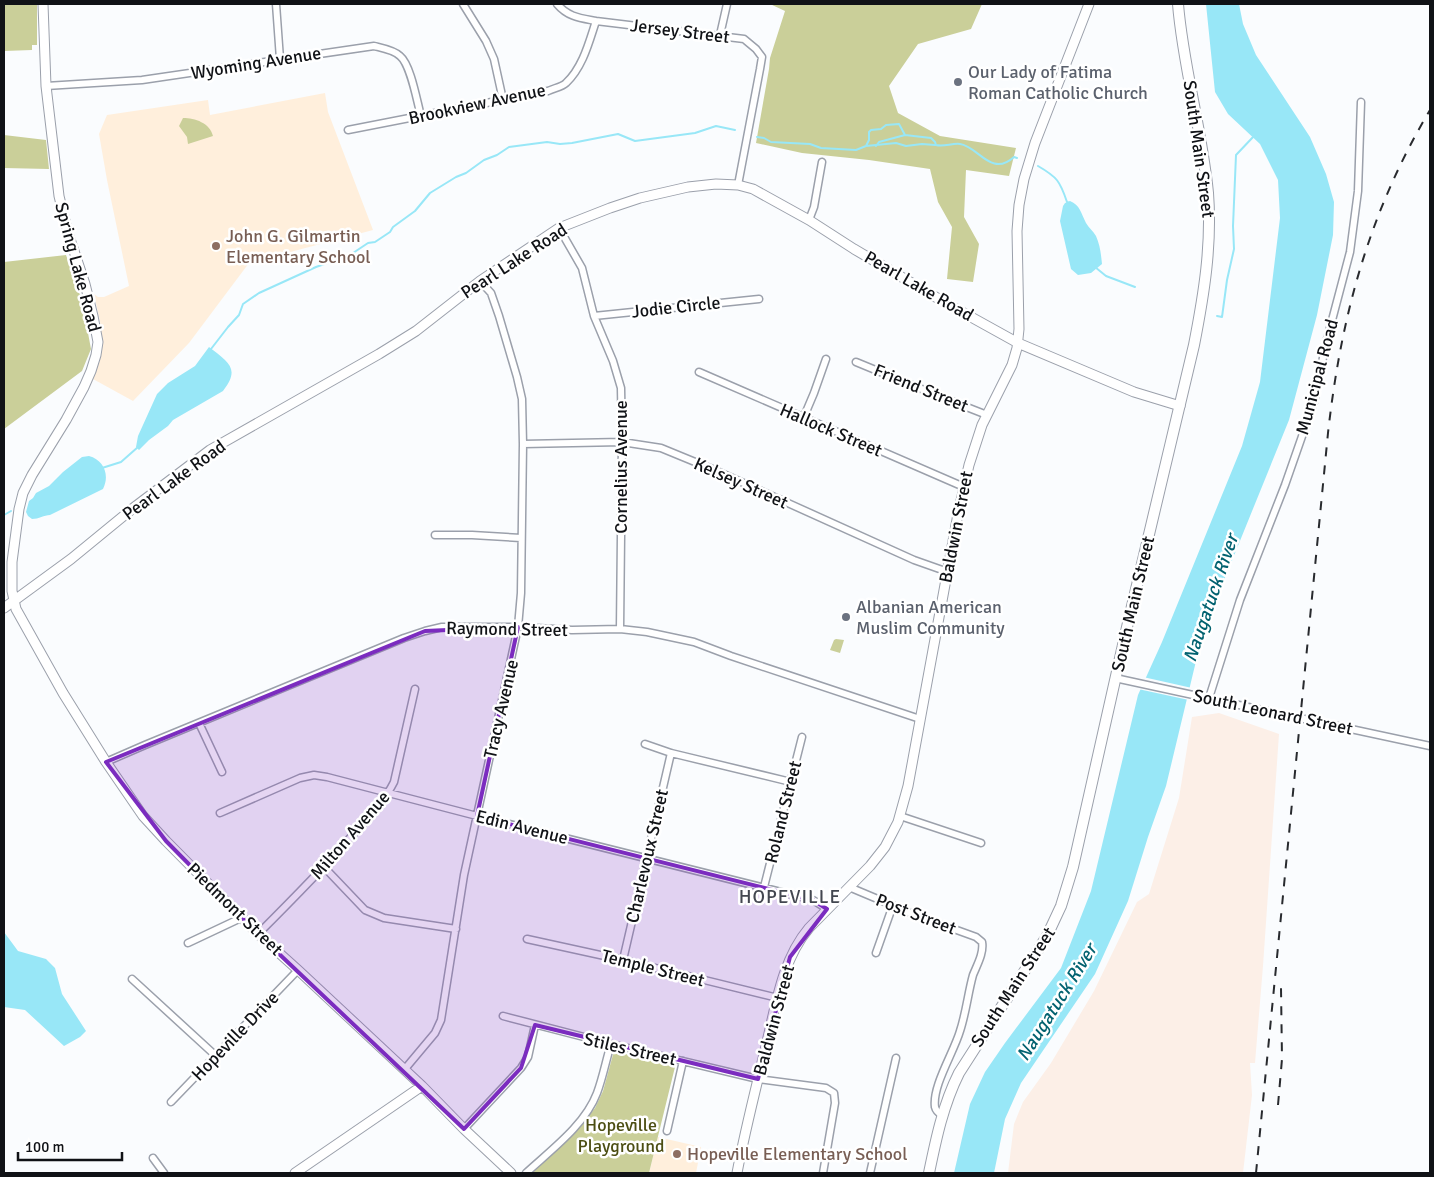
<svg xmlns="http://www.w3.org/2000/svg" width="1434" height="1177" font-family="Signika,sans-serif">
<style>
.industrial{fill:#fcefe7}
.education{fill:#ffefdc}
.green{fill:#cacf99}
.water{fill:#98e7f7}
.pier{fill:#fafcfe}
.lines{fill:none;stroke-linecap:round;stroke-linejoin:round}
.stream{stroke:#98e7f7;stroke-width:2}
.street-casing{stroke:#9ba0ab;stroke-width:9}
.secondary-casing{stroke:#9ba0ab;stroke-width:11}
.primary-casing{stroke:#9ba0ab;stroke-width:12}
.street{stroke:#fff;stroke-width:6}
.secondary{stroke:#fff;stroke-width:9}
.primary{stroke:#fff;stroke-width:10}
.rail{stroke:#282a2e;stroke-width:2;stroke-dasharray:9 9;stroke-linecap:butt}
.street-bridge-casing{stroke:#9ba0ab;stroke-width:9;stroke-linecap:butt}
.street-bridge{stroke:#fff;stroke-width:6}
.marked{fill:#7b2cbf;fill-opacity:0.2;stroke:#7b2cbf;stroke-width:4;stroke-linejoin:round}
.worship-dot{fill:#6b7280;stroke:#fff;stroke-width:2}
.education-dot{fill:#8d6e63;stroke:#fff;stroke-width:2}
.labels{text-anchor:middle;stroke-width:5;stroke-linejoin:round;paint-order:stroke}
.street-label{font-size:18px;fill:#101216;stroke:#fff}
.worship-label{font-size:18px;fill:#5b616d;stroke:#fff;text-anchor:start}
.education-label{font-size:18px;fill:#785e54;stroke:#fff;text-anchor:start}
.park-label{font-size:18px;fill:#4c4e13;stroke:#fff}
.water-label{font-size:19px;font-style:italic;fill:#026270;stroke:#fff}
.neighbourhood-label{font-size:19px;letter-spacing:1px;fill:#434750;stroke:#fff}
</style>
<rect width="100%" height="100%" fill="#fafcfe"/>
<path class="industrial" d="M1219,713L1279,734L1263,966L1255,1063H1250L1252,1095L1243,1173H1008L1014,1124L1023,1102L1051,1063L1094,991L1137,902L1149,894L1179,798L1192,717Z"/>
<path class="education" d="M325,93L328,112L373,230L249,263L189,343L133,401L93,379L100,360L102,339L100,321L94,294L98,297H104L129,286L107,180L99,134L107,115L208,100L210,115Z
M658,1137L701,1147L696,1173H649Z"/>
<path class="green" d="M4,4H37V45H32V50L4,51Z
M770,4H982L971,29L918,44L889,86L898,113L940,136L1016,148L1009,176L966,170L964,217L979,244L973,282L947,279L952,227L938,202L930,169L869,160L802,153L756,143L769,69L770,58L785,11Z
M183,118C195,118 210,123 213,136L188,144L187,137L179,126Z
M4,135L46,140L49,169L4,168Z
M66,255L82,301L91,349L82,371L4,429V262Z
M836,639L844,640L840,653L830,650L834,640Z
M614,1051L675,1067L649,1173H532L579,1128L595,1108L603,1091Z"/>
<path class="water" d="M1206,4H1239L1243,24L1256,55L1310,137L1326,174L1334,202L1333,235L1317,315L1289,420L1216,600L1197,657L1166,786L1148,837L1128,901L1095,974L1021,1083L1005,1119L994,1173H954L970,1104L985,1072L1005,1043L1061,968L1091,891L1138,695L1162,642L1242,446L1260,382L1280,218L1278,180L1260,144L1228,114L1215,92Z
M1070,201C1080,205 1081,213 1086,223C1089,228 1093,231 1096,236C1100,245 1101,254 1102,264L1091,273L1078,275L1071,269L1060,221L1063,206L1065,203Z
M209,347C228,362 241,368 223,391L173,420L168,426L149,440L139,450L136,447L138,436L157,394L168,383L195,366Z
M89,456C104,460 110,475 103,489L50,515C44,515 39,519 32,519L28,516L26,512L29,501L33,498L36,493L49,486L63,472L82,457Z
M4,932L18,951L46,959L55,968L62,994L86,1031L80,1037L64,1046L25,1010L4,1007Z"/>
<path class="pier" d="M1143,677L1192,688L1189,700L1138,689Z"/>
<g class="lines">
<path class="stream" d="M757,137L764,138L771,142L810,144L821,148L856,150L866,146L869,140V132L871,130L881,129L886,125L899,124L905,135L931,138L935,142L936,145C944,147 952,143 960,144C978,146 991,178 1014,157L1017,158
M866,146L896,143L906,146L922,144L935,145
M876,146L879,142L905,135
M1038,166C1057,177 1060,181 1067,202L1069,203
M1095,267L1106,276L1135,287
M1217,316L1222,317L1227,280L1234,249L1233,226L1236,155L1254,136
M211,349L228,327L239,315L243,304L259,293L316,267L350,255L368,243L375,242L390,232L393,227L415,211L430,193L456,177L466,173L484,160L497,155L509,147L547,142L560,144L572,143L618,134L635,141L695,133L716,126L735,130
M102,468L121,462L138,447
M4,515L11,511"/>
<defs>
<path id="street" d="M276,4L280,59
M463,4L486,41L494,59L503,100
M557,4C568,17 580,18 596,21L744,39L756,49L762,57L760,69L738,185
M720,35L727,4
M46,86L142,80L374,46C382,48 394,50 400,56C411,65 417,102 421,116
M348,130L548,91C554,88 562,87 566,83C583,67 589,42 596,21
M809,220L814,207L822,162
M559,228L582,268L594,316L613,361L621,388L622,442L620,629
M594,316L759,299
M856,362L941,397L987,415
M699,372L964,487
M803,419L814,393L826,359
M523,444L622,442L661,448L717,471L914,560L948,572
M435,535H472L521,538
M1115,678L1294,717
M1209,698L1240,600L1285,485L1314,402L1326,343L1350,252L1358,191L1361,102
M1309,720L1430,746
M199,723L222,772
M645,744L671,753L791,782
M106,762L145,745L404,638L425,631L442,627H518L572,630L620,629L647,632L694,642L731,656L920,719
M220,813L300,778L314,775L327,777L477,816L813,900L827,909
M900,816L981,843
M324,867L365,910L384,918L456,929
M764,887L802,737
M849,887L918,916L976,937L982,942C984,953 977,965 973,975C968,993 966,1013 960,1031C954,1052 932,1086 935,1107C936,1111 938,1113 942,1115
M258,934C289,903 320,872 349,839C365,821 383,804 394,782L415,689
M527,939L623,960L778,998
M188,943L241,918
M876,953L893,905
M623,960L671,753
M132,979L216,1056
M503,1016L611,1044L758,1079L826,1088L834,1093L835,1103L823,1173
M404,1070L435,1033L441,1020L464,875L518,627L521,593L523,444L522,399L517,377L499,316L491,293L480,281
M171,1102L298,970
M464,1129L521,1068L528,1057L535,1025
M667,1131L683,1061
M153,1158L164,1173
M526,1173C551,1150 585,1125 597,1093C603,1077 606,1060 611,1044
M870,1173L896,1058"/>
<path id="secondary" d="M43,4L46,86L59,196L68,233L85,284L93,316L98,342L96,355L91,371L84,387L66,420L32,475L23,493L19,509L12,562V591L16,609L63,693L106,762L143,816L166,841L258,934L298,970L422,1086L464,1129L511,1173
M4,608L71,559L132,509L210,450L379,354L416,331L480,281L559,228L610,208L640,198L688,187L716,184L738,185L753,189L809,220L854,249L944,302L1018,343L1134,392L1180,406
M295,1173L422,1086
M737,1173C745,1130 756,1088 766,1046C776,1005 782,960 809,928L870,866L885,847L898,822L908,786L958,514L969,465L982,425L1012,365L1017,348L1019,329L1017,231L1019,205L1024,179L1035,143L1089,4"/>
<path id="primary" d="M929,1173C936,1139 943,1105 959,1073L1047,936L1061,906L1073,867L1127,627L1194,345C1204,294 1212,245 1208,193C1202,129 1183,67 1178,4"/>
</defs>
<use href="#street" class="street-casing"/>
<use href="#secondary" class="secondary-casing"/>
<use href="#primary" class="primary-casing"/>
<use href="#street" class="street"/>
<use href="#secondary" class="secondary"/>
<use href="#primary" class="primary"/>
<path class="rail" d="M1278,1105L1282,1059L1281,988
M1256,1173L1328,433C1341,316 1369,212 1430,110"/>
<defs>
<path id="street-bridge" d="M1294,717L1309,720"/>
</defs>
<use href="#street-bridge" class="street-bridge-casing"/>
<use href="#street-bridge" class="street-bridge"/>
</g>
<path class="marked" d="M518,627L477,816L813,900L827,909L790,957L758,1079L535,1025L521,1068L464,1129L258,934L166,841L106,762L425,631Z"/>
<g class="worship-dot">
<circle cx="958" cy="82" r="5"/>
<circle cx="846" cy="617" r="5"/>
</g>
<g class="education-dot">
<circle cx="216" cy="246" r="5"/>
<circle cx="677" cy="1154" r="5"/>
</g>
<g class="labels">
<g class="street-label">
<text transform="translate(680 31) rotate(7)" y="6">Jersey Street</text>
<text transform="translate(256 63) rotate(-9)" y="6">Wyoming Avenue</text>
<text transform="translate(477 104) rotate(-12)" y="6">Brookview Avenue</text>
<text transform="translate(1199 149) rotate(82)" y="6">South Main Street</text>
<text transform="translate(514 261) rotate(-33)" y="6">Pearl Lake Road</text>
<text transform="translate(78 267) rotate(75)" y="6">Spring Lake Road</text>
<text transform="translate(919 286) rotate(30)" y="6">Pearl Lake Road</text>
<text transform="translate(676 307) rotate(-6)" y="6">Jodie Circle</text>
<text transform="translate(1317 377) rotate(-75)" y="6">Municipal Road</text>
<text transform="translate(921 388) rotate(22)" y="6">Friend Street</text>
<text transform="translate(831 430) rotate(23)" y="6">Hallock Street</text>
<text transform="translate(621 467) rotate(-90)" y="6">Cornelius Avenue</text>
<text transform="translate(174 480) rotate(-36)" y="6">Pearl Lake Road</text>
<text transform="translate(741 483) rotate(24)" y="6">Kelsey Street</text>
<text transform="translate(956 527) rotate(-79)" y="6">Baldwin Street</text>
<text transform="translate(1133 604) rotate(-77)" y="6">South Main Street</text>
<text transform="translate(507 629) rotate(1)" y="6">Raymond Street</text>
<text transform="translate(501 709) rotate(-77)" y="6">Tracy Avenue</text>
<text transform="translate(1273 712) rotate(12)" y="6">South Leonard Street</text>
<text transform="translate(783 812) rotate(-76)" y="6">Roland Street</text>
<text transform="translate(522 827) rotate(14)" y="6">Edin Avenue</text>
<text transform="translate(350 835) rotate(-49)" y="6">Milton Avenue</text>
<text transform="translate(647 856) rotate(-77)" y="6">Charlevoux Street</text>
<text transform="translate(235 909) rotate(44)" y="6">Piedmont Street</text>
<text transform="translate(916 914) rotate(21)" y="6">Post Street</text>
<text transform="translate(653 968) rotate(14)" y="6">Temple Street</text>
<text transform="translate(1013 987) rotate(-57)" y="6">South Main Street</text>
<text transform="translate(774 1020) rotate(-75)" y="6">Baldwin Street</text>
<text transform="translate(235 1036) rotate(-46)" y="6">Hopeville Drive</text>
<text transform="translate(630 1049) rotate(13)" y="6">Stiles Street</text>
</g>
<g class="worship-label">
<text x="968" y="78">Our Lady of Fatima<tspan x="968" dy="21">Roman Catholic Church</tspan></text>
<text x="856" y="613">Albanian American<tspan x="856" dy="21">Muslim Community</tspan></text>
</g>
<g class="education-label">
<text x="226" y="242">John G. Gilmartin<tspan x="226" dy="21">Elementary School</tspan></text>
<text x="687" y="1160">Hopeville Elementary School</text>
</g>
<g class="park-label">
<text x="621" y="1131">Hopeville<tspan x="621" dy="21">Playground</tspan></text>
</g>
<g class="water-label">
<text transform="translate(1210 598) rotate(-71)" y="7">Naugatuck River</text>
<text transform="translate(1056 1002) rotate(-58)" y="7">Naugatuck River</text>
</g>
<g class="neighbourhood-label">
<text x="790" y="903">HOPEVILLE</text>
</g>
</g>
<rect width="1434" height="1177" fill="none" stroke="#101216" stroke-width="10"/>
<path d="M18 1152v8h104v-8" fill="none" stroke="#101216" stroke-width="2.5"/>
<text x="25" y="1152" font-size="15" fill="#101216" stroke="#ffffff" stroke-width="4" paint-order="stroke">100 m</text>
</svg>
